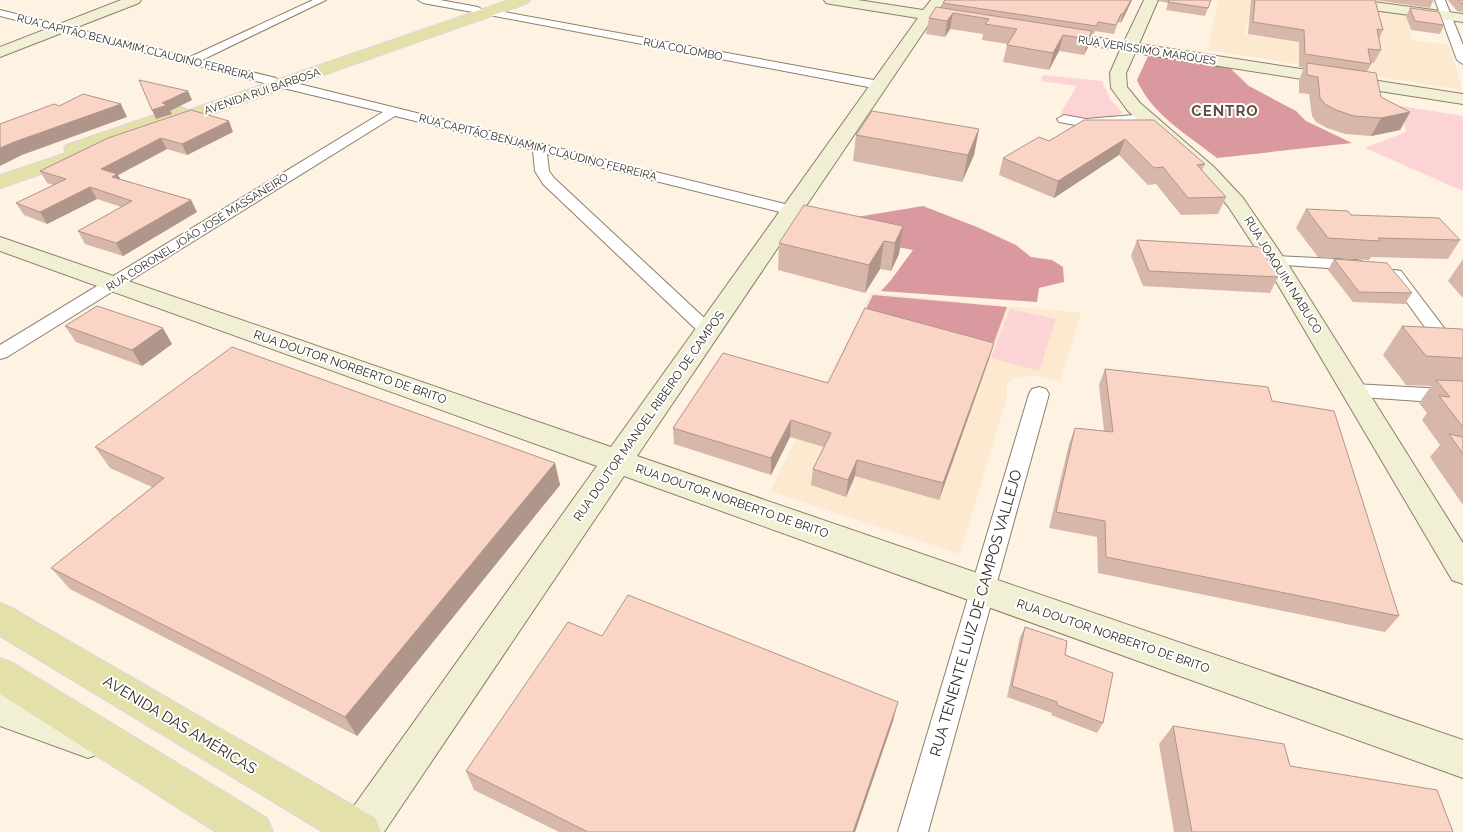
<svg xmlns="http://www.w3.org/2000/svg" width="1463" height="832" font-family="Raleway,sans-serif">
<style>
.built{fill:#fde9d0;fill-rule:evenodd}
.green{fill:#fcd4d6}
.forest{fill:#da999e}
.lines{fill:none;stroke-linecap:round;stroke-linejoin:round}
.street-casing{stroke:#8c7f6d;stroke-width:2}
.secondary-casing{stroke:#8c7f6d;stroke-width:2}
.primary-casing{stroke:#dad9d8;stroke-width:2}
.street{fill:#fff;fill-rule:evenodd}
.secondary{fill:#f1f0d4;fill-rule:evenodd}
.primary{fill:#e3e0aa;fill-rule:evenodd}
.wall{fill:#d7b7a9}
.shaded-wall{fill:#af958a}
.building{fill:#fad5c5;stroke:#af958a}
.labels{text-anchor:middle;stroke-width:4;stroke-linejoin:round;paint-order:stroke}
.far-street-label{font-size:11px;fill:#302b24;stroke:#fff}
.street-label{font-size:12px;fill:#302b24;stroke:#fff}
.far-district-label{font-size:15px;font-weight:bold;letter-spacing:1px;fill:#5b503f;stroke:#fff}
.near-street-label{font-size:15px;fill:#302b24;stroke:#fff}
</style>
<rect width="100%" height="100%" fill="#fef2e2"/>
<path class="built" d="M1218,0H1285L1407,15L1412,40L1449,45L1462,90L1208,50ZM1246,25L1320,36L1319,45L1245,34Z
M871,293L1081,313L1060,381L1037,376L1014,377L1007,384V397L960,554L770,491ZM859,466L846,496L812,485Z"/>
<path class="green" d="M1043,75L1102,81L1110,99L1123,113C1108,122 1076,117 1060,114L1077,86L1041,81Z
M1400,106L1463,116V191L1365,148L1406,132Z
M1010,309L1056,319L1039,371L991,358Z"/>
<path class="forest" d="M1149,54L1230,68L1249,86L1296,111L1306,121L1352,143L1217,158C1188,135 1152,115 1137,80Z
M923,206L977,227L1016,245L1031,257L1052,260L1063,267L1064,282L1039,288L1037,302L881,291L891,280L913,250L836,235L803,226Z
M873,295L1007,307L989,356L860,321Z"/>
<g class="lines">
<defs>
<path id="street" d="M313,0H326L202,60L276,78L278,81L276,84L272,85L0,16V10L190,57Z
M418,0H440L478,7L483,10L478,13L423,3Z
M1435,0H1445L1463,45V64L1457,60Z
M488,9L879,81L885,85L879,89L484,14L483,12Z
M283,80L797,207L800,210L797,213L792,215L547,154L549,171L554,178L714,327L717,331L714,335L708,337L702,335L543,184L535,171L533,150L395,116L7,357L0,359V345L383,112L279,87L277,84Z
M1146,114L1153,118L1151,121L1086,127L1059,122L1057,119L1064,115L1086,119Z
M1275,256L1357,260L1363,262L1365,265L1363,268L1357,270L1269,264L1267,261L1269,258Z
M1395,270L1401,271L1463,353V372L1456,370L1387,275L1389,271Z
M1354,384L1463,390V404L1347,396L1344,391L1347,386Z
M1039,387L1046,389L1049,394L928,832H898L1029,394L1032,389Z"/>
<path id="secondary" d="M121,0H141L139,3L0,57V47Z
M824,0H858L923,10L931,0H945L937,13L948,15L950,18L948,21H931L637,456L1463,740V778L624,476L384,832H340L346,817L597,466L0,251V237L611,447L918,18L831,4L826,3Z
M1144,0H1158L1139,44L1463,94V104L1135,53L1126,73L1127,87L1140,103L1214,167L1243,198L1286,261L1463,543V584L1452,580L1264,261L1228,206L1200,175L1128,111L1111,88L1110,73L1120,50L1052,40L1047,38L1044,35L1047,32L1052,30L1124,42Z
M1320,0H1359L1463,14V22L1327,4L1322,3Z
M0,692L101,727L107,740L101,753L88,758L0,726Z"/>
<path id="primary" d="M509,0H530L528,3L170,129L164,130L156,127L100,146L102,150L100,154L0,188V175L66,153L64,149L66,145L175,108L181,107L189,110Z
M0,603L12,608L375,818L381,832H323L0,636Z
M0,658L13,663L267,818L273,832H216L0,694Z"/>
</defs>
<use href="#street" class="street-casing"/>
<use href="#secondary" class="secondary-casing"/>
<use href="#primary" class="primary-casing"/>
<use href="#street" class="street"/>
<use href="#secondary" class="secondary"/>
<use href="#primary" class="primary"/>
</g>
<path class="wall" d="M945,0H1132L1121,23L1118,22L1114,34L1095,31L1094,34H1091L1088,47L1084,55L1059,51L1049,70L1003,62L1007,45L1008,44L982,40L983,34L950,29L945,37L926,34L929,18L942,8L943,3Z
M1159,0H1211L1205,16L1166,10L1168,3L1159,1Z
M1251,0H1433V1L1430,8L1375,0L1383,30L1379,39L1381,50L1374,63H1371V64L1367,72L1381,97L1410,112L1400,130L1371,136L1345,134L1327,128L1316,122L1312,116L1309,94L1299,93V80L1304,68L1299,67V42L1248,34Z
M1448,0H1463V12L1457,11Z
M1410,8L1444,25L1440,34L1411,30L1406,16Z
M1084,120L1205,164L1202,170L1226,197L1218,214L1181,215L1156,184L1148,185L1119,155L1054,198L999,175L1003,158L1049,141Z
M979,129L974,155L962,182L853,161L856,135Z
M233,132L187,155L167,149L118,175L120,179L191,200L197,212L123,256L85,244L78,231L121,207L97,199L47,224L24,215L16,203L54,185L47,183L40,171L108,138Z
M1306,209L1460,240L1448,259L1371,257L1369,260L1318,257L1296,228Z
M903,226L899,254L891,271L880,269L865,293L778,270L779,243Z
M1137,240L1278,277L1270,293L1143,286L1131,256Z
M1334,259L1412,293L1405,304L1353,302L1328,270Z
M1463,259V298L1448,281Z
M65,326L172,344L142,366L76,342Z
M1402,326L1463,330V505L1430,457L1440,445L1422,420L1427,413L1419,403L1431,386L1406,385L1383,355Z
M994,343L989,359L939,500L855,476L846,497L811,485L813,469L824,447L790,437L771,475L674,444L673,428L828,383Z
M1105,369L1272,401L1399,616L1385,632L1098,573L1097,537L1049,528L1069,444L1075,428L1104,431L1099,385Z
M95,447L555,463L560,485L357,736L70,589L51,568L152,487L110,468Z
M1025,627L1065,655L1103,723L1097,733L1051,715L1052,713L1007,697L1020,637Z
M602,636L893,721L855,832H559L474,790L466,771Z
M1173,726L1290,766L1453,832H1174L1159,744Z"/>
<path class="shaded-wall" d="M1131,0H1132L1121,23L1123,14Z
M953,13L950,29L945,37L947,21Z
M1092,31L1088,47L1084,55L1088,39Z
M1063,35L1059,51L1049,70L1053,53Z
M188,91L192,100L170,111L172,114L156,119L152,110L162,103Z
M121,104L127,117L22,155L0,166V148L14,142Z
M1410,112L1400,130L1371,136L1381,118Z
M229,121L233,132L187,155L182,144Z
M979,129L974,155L962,182L968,155Z
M161,138L167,149L118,175L124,186L101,169Z
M1125,139L1119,155L1054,198L1058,181Z
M90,187L97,199L47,224L40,212Z
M191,200L197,212L123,256L116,243Z
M903,226L899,254L891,271L895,243Z
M884,241L880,269L865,293L869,265Z
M163,328L172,344L142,366L132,350Z
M994,343L989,359L939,500L943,483Z
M791,420L790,437L771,475V458Z
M857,460L855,476L846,497L848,480Z
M555,463L560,485L357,736L345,717Z
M898,702L893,721L855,832H853Z"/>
<path class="building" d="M945,0H1131L1123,14H1121L1116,25L1098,22L1096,26L943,3Z
M1169,0H1211L1208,8L1168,2Z
M1255,0H1375L1383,30L1377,29L1381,50L1368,49L1371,64L1305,54L1304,30L1253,22Z
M1458,0H1463V4L1461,3Z
M936,7L1092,31L1088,39L1063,35L1053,53L1007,45L1017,29L985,24L989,19L953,13L947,21L929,18Z
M1410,8L1439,12L1444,25L1415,21Z
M1307,63L1376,73L1381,97L1410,112L1381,118L1354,116L1336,110L1325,104L1320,98L1318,77L1307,75Z
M139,80L188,91L162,103L167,105L152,110Z
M83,94L121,104L14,142L0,148V124L54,104L59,106Z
M191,110L229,121L182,144L161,138L101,169L117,174L112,177L191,200L116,243L78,231L132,201L90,187L40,212L16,203L66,179L40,171L108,138Z
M872,111L979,129L968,155L856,135Z
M1084,120H1154L1205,164L1197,165L1226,197L1188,198L1163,167L1154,168L1125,139L1058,181L1003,158L1039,137L1049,141Z
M804,205L903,226L895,243L884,241L869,265L779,243Z
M1306,209L1348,211L1351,215L1439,218L1460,240L1378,238L1380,241L1328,238Z
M1137,240L1260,247L1278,277L1149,271Z
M1334,259L1387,263L1412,293L1359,292Z
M97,306L163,328L132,350L65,326Z
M865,308L994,343L943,483L857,460L848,480L813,469L831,433L791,420L771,458L673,428L723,353L828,383Z
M1402,326L1462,329L1463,330V358L1426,356Z
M232,347L555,463L345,717L51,568L164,478L95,447Z
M1105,369L1268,387L1272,401L1334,411L1399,616L1106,557L1105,521L1056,512L1075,428L1113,432Z
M1436,380L1463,381V427L1439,396L1450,397Z
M1449,434L1463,437V454Z
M628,595L898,702L853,832H588L466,771L568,622L602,636Z
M1025,627L1067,641L1065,655L1113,673L1103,723L1057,705V702L1012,686Z
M1173,726L1284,744L1290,766L1437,790L1453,832H1192Z"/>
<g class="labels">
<g class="far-street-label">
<text transform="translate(136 47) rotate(14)" y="4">RUA CAPITÃO BENJAMIM CLAUDINO FERREIRA</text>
<text transform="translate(683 49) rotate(11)" y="4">RUA COLOMBO</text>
<text transform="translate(1147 50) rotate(9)" y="4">RUA VERÍSSIMO MARQUES</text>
<text transform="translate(262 91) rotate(-19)" y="4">AVENIDA RUI BARBOSA</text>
<text transform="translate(538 147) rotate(14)" y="4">RUA CAPITÃO BENJAMIM CLAUDINO FERREIRA</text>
<text transform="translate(197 232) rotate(-32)" y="4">RUA CORONEL JOÃO JOSÉ MASSANEIRO</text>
</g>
<g class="street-label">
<text transform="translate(1283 275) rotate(58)" y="4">RUA JOAQUIM NABUCO</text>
<text transform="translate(350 367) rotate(19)" y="4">RUA DOUTOR NORBERTO DE BRITO</text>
<text transform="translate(649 416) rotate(-55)" y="4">RUA DOUTOR MANOEL RIBEIRO DE CAMPOS</text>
<text transform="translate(732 501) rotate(19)" y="4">RUA DOUTOR NORBERTO DE BRITO</text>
<text transform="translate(1113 636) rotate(19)" y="4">RUA DOUTOR NORBERTO DE BRITO</text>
</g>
<g class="far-district-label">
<text x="1225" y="116">CENTRO</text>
</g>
<g class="near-street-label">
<text transform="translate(976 613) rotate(-74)" y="5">RUA TENENTE LUIZ DE CAMPOS VALLEJO</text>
<text transform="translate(180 725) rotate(31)" y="5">AVENIDA DAS AMÉRICAS</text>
</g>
</g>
</svg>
